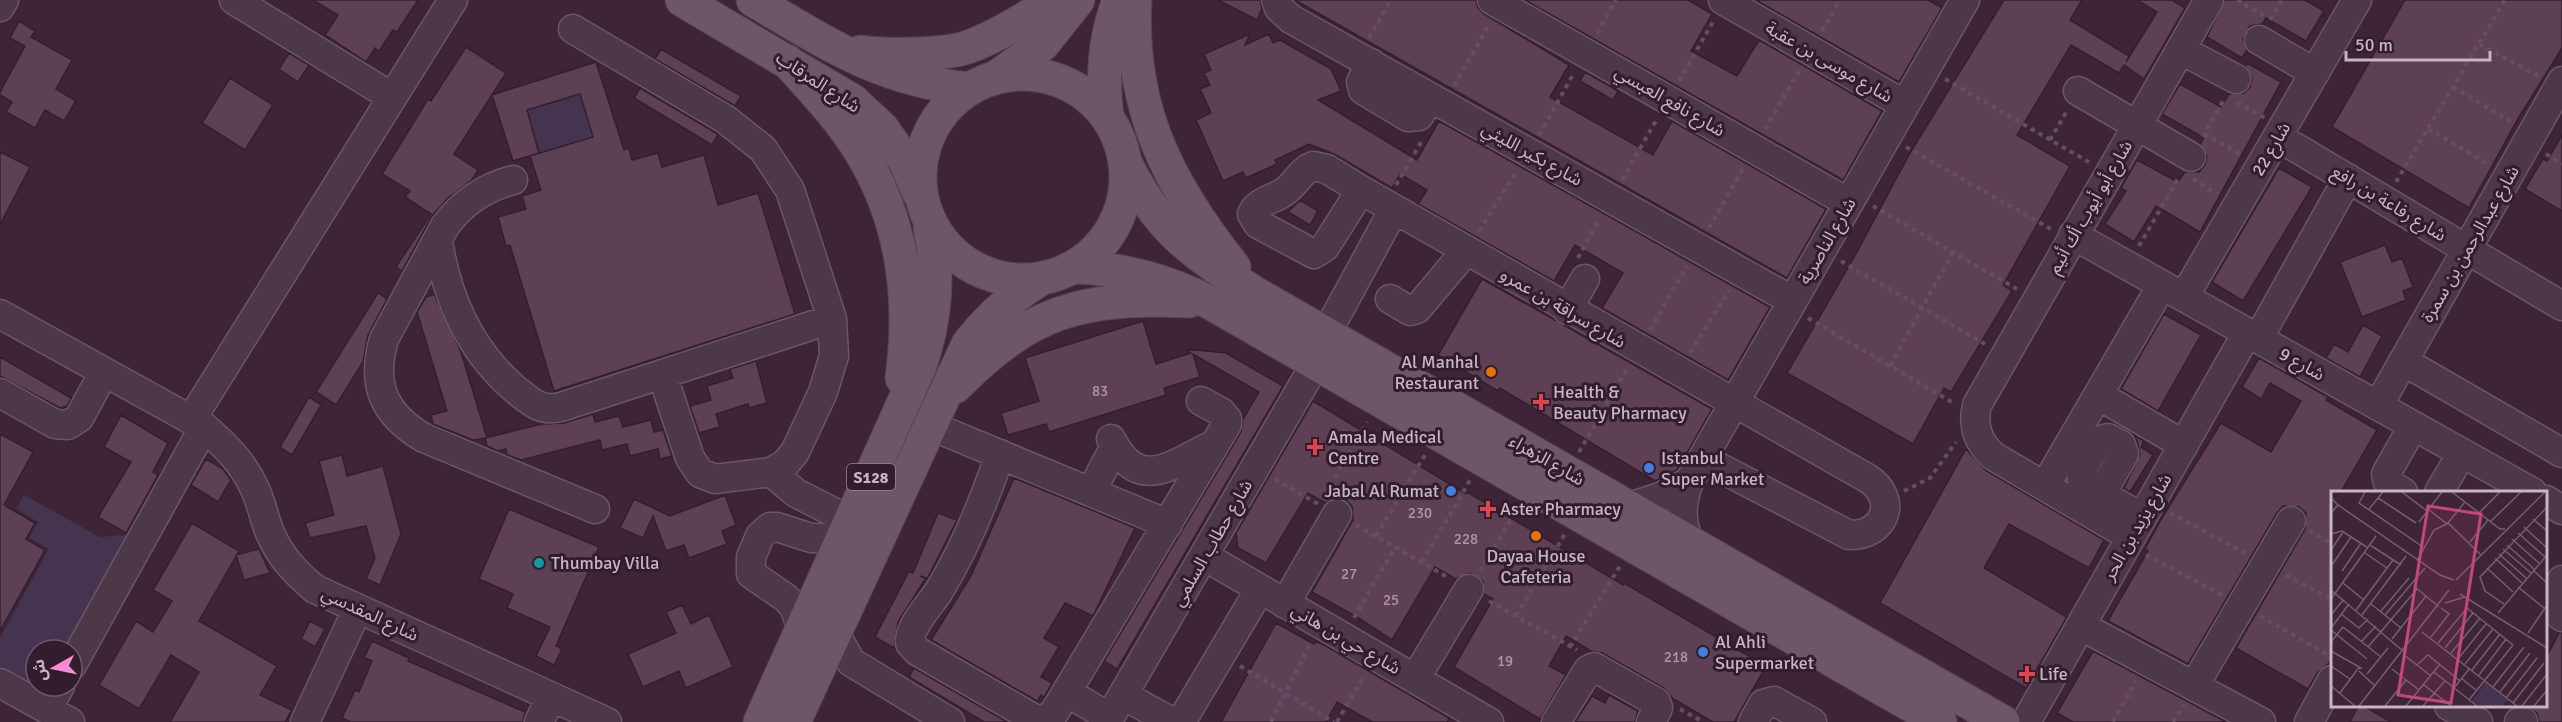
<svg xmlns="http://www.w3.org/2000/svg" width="2562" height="722" font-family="Signika,'Noto Sans Arabic',sans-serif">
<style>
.green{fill:#443450}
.building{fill:#5d4054;stroke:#341f2e;stroke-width:1.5}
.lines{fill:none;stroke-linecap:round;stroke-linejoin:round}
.minor-casing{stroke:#6b5665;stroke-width:31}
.major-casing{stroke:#564150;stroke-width:35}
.path{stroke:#624f65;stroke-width:4;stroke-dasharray:4.5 4.5;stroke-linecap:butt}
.minor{stroke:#4d3847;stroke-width:28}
.major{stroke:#6d5666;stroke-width:33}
.food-dot{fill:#e8710a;stroke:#321d2c;stroke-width:2}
.health-dot{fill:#e0444e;stroke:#321d2c;stroke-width:2}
.shop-dot{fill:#3f7fe0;stroke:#321d2c;stroke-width:2}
.culture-dot{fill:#0f9aa8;stroke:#321d2c;stroke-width:2}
.labels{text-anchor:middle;stroke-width:6;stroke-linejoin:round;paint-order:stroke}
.number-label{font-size:15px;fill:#ad97a6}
.shield{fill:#321d2c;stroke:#9b8795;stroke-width:1.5}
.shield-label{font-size:16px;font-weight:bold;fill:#c8b4c2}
.street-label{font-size:18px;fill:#c8b4c2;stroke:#321d2c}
.poi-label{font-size:18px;fill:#c8b4c2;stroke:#321d2c;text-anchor:start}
.inset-road{fill:none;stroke:#755e6e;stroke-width:1.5}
.view{fill:#c4477a;fill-opacity:0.15;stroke:#c4477a;stroke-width:3}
.inset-edge{fill:none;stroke:#c8b4c2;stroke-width:3}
</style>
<rect width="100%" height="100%" fill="#3d2436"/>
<path class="green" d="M580,94L593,137L540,153L527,110Z
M24,495L100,537L122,535L140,537L72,650H36V685L27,686L0,671V638L49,549L29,538L38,522L16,509Z"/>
<path class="building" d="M313,0H418L397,32L393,30L379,51L375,48L366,62L325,35L338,15Z
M1218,0H1260L1262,9L1257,20Z
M1295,0H1476L1478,8L1484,14L1569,65L1550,97L1653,155L1672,121L1826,209L1787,278Z
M1525,0H1688L1712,14L1691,51L1737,76L1759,40L1882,111L1843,180Z
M1756,0H1928L1942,8L1899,82Z
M2004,0H2082L2070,20L2129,56L2126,62L2157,12L2137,0H2172L2185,8L2144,79L2124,65L2119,73L2071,45L2017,135L2070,166L2003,285L2012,291L1951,392L1944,388L1913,444L1787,373L1852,261L1910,153Z
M2225,0H2305L2324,11L2306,41L2266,18L2262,24L2250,26L2243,39L2247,50L2242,58L2207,37Z
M2405,0H2562V48L2519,117L2469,208L2332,127Z
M19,21L35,31L31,37L72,60L56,89L76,101L64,121L45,110L35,128L6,112L12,102L0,95V92L25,46L10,38Z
M1250,34L1245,45L1269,34L1273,43L1280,40L1331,69L1341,91L1318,100L1417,160L1439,121L1770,307L1728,380L1602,308L1623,273L1575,245L1554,281L1418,204L1427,190L1400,174L1392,188L1336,155L1309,144L1275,160L1277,164L1246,178L1243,172L1223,181L1196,120L1211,113L1200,89L1210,85L1204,73L1211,70L1204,54Z
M466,47L506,73L454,154L478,170L472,180L448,198L432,216L402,271L396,267L431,214L405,197L410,191L382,174L428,99L431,101Z
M661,49L741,96L735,106L655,59Z
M289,53L309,65L298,82L279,69Z
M596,62L624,150L629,148L632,160L658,153L662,167L704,155L718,205L758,193L795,314L554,391L510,245L506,246L498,217L526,209L522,196L541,190L530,156L593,137L580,94L527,110L539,153L513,161L492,95Z
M2247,63L2281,82L2200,232L2156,206L2134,242L2105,224L2126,191L2121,188L2137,160L2178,182L2185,172H2199L2205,165L2207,156L2200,144L2204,138L2162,114L2180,84L2221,107L2229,94L2244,93L2250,87L2252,78L2245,66Z
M1585,72L1618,91L1613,100L1580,81Z
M230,78L273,105L245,150L202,123Z
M640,88L716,133L718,135L712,145L634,98Z
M2562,135V211L2525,189L2543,159L2547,161Z
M0,152L30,167L0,225Z
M2279,168L2312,187L2243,301L2212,282Z
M1300,200L1318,211L1310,225L1288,212Z
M2385,245L2392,262L2402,258L2413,287L2403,291L2406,300L2362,317L2340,262Z
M1482,279L1712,409L1677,470L1655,481L1500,388L1498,391L1438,355Z
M378,293L387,299L368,335L363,362L336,405L316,392Z
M434,294L461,352L487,438L473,440L433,424L431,415L447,411L417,312L426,297Z
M2164,314L2201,335L2158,411L2121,389Z
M1143,321L1156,364L1191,353L1185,349L1226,353L1283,386L1117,669L1104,661L1241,432L1243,419L1259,392L1193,354L1200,377L1164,388L1166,395L1049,432L1046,424L1008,435L1001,413L1039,401L1025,358Z
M2363,325L2382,336L2360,377L2326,358L2334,344L2348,352Z
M0,357L71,398L67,406L60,408L0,376Z
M2259,358L2328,397L2326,400L2377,430L2341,492H2332V657L2328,664L2318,672L2308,689L2236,648L2305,529L2306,513L2299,507L2283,506L2277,513L2188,664L2108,621L2148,551L2145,549L2162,518L2221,423L2271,452L2301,401L2270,383L2261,399L2242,387Z
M756,361L767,403L749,408L748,404L716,414L720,427L699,433L690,406L711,400L707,386L733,378L730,369Z
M309,397L321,405L292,455L280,447Z
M1313,401L1466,494L1467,492L1623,585L1624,583L1766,666L1734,722H1713L1672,698L1664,688L1602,653L1591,651L1566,636L1549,666L1566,675L1540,719L1454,667L1493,599L1484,594L1483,581L1470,573L1456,579L1435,567L1392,640L1357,617L1312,592L1353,520L1352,506L1345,499L1336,498L1325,503L1308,493L1266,563L1238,548L1236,533Z
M593,414L595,422L619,416L623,427L651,420L654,432L663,430L672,456L660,459L658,449L630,456L627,444L602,450L600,440L521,460L507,455L506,449L498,451L487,446L485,438L542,424L564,423Z
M121,415L168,443L153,472L158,475L126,533L98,517L131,462L104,447Z
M0,434L33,452L4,505L35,523L26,539L45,550L0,631Z
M2132,434L2144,441L2141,447L2153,455L2130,492L2124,488L2140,455L2137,440Z
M1966,449L1985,470L2104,540L2089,568L2009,524L1984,568L2067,617L2026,688L1880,603Z
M342,455L347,476L383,466L401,534L380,585L366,579L375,558L366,526L310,538L305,523L334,515L319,461Z
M206,459L223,469L231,480L218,502L191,485Z
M1014,478L1135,528L1093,616L1065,603L1044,638L1059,647L1041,677L1052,683L1044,697L1041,695L1037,701L931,640L971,576Z
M725,495L736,525L722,531L727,544L689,558L684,545L666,551L653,516L643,538L620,528L634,499L670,516Z
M509,509L599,547L556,646L562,649L554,665L536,656L550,627L507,608L513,594L479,579Z
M938,513L957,520L927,579L920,576L926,578L898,622L894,648L875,637L909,571L913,573Z
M192,523L239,551L199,621L277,666L260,695L292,710L285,722H170L199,672L171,655L139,709L99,685L136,621L153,632L172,601L153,590Z
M259,549L270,573L244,580L236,555Z
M682,605L691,624L709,615L733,667L686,688L679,671L643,687L628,654L676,633L666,612Z
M310,621L325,629L315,647L301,639Z
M1276,623L1314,644L1316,641L1326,646L1449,718L1447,722H1372L1337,702L1326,722H1221Z
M2559,633H2562V722H2539L2537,713L2523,705H2546V658Z
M372,641L409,658L408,661L525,712L523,722H351L342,718L355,690L359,692L372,661L364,658Z
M2093,651L2226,722H2073L2057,713Z
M914,668L1007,722H984L909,677Z
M1609,695L1638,711L1635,722H1575L1592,696L1605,703Z
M2359,705H2362L2391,722H2350Z"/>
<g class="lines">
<defs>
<path id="minor" d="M234,0L392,97
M1276,0L1279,8L1291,19L1793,301
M1492,0L1849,203
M1723,0L1905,105
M0,7L4,0
M573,29L725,119L763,149L790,190L832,319L834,356L823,392L795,452L785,464L771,472L715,479L700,473L690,458L662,374
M2259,40L2315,73
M2181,50L2236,79
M1371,63L1361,82L1363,90L1408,117L1419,116L1430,97
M2078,91L2191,157
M2278,137L2562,306
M1313,166L1327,169L1361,190L1325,247L1314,254L1258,224L1252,214C1256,202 1274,199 1284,192C1296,184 1300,171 1313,166Z
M513,180C484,188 463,202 445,226L384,339C371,384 383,414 424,438L595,509
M1361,190L1867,478C1899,498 1886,536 1849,535L1703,459
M2073,235L2532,492
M438,241C447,299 470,351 516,390C531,402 541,412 561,407L832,319
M2184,297L2357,0
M1390,299L1410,311L1417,309L1465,252
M1567,310L1585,279
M0,314L204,427C225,445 243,463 254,487C262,503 264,520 271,535C281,558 297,574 315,589L607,722
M1326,334L1393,211
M2258,339L2348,178
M2403,361L2562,453
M0,393L55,424L68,425L79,418L104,372
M2098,395L2184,445
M2378,406L2562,81
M191,420L453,0
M929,425L1168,524
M1111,439C1139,495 1172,464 1215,444
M1000,454C984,502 965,548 939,591C930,605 909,626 910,643L917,651L1033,718L1044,720L1054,713L1227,424V419L1221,412L1201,401
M771,472L796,493L851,521
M2045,486L2162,285
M1091,492L1115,446
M2403,492L2388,483L2386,474L2413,426
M2439,492L2462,453
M2101,494L2124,454L2121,445L2108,438L2099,441C2093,453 2077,470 2083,483L2142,518
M2546,500L2562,510
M1629,507L1660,497L1689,482
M2131,537L1993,456C1978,442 1972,426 1977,405L2209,0
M1689,541C1680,520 1681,503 1689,482L1965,0
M1204,556L1489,722
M2562,580L2551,600L2552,609L2562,617
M1285,604L1337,514
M2081,626L2261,722
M802,629L794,607L786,598L751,574V557L760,536L770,527H777L811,538H843
M835,633L851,662L950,722
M72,665L204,427
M1415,679L1469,589
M0,683L70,722
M2194,686L2291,521
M1067,692L1110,718
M1123,695L1172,722
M2449,706L2478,722
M47,709L60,686
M305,722L357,610
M539,722L551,697
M1107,722L1316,363
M1181,722L1260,589
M1556,722L1588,670L1594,667L1656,702L1658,708L1651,722
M1753,722L1763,704L1774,701L1812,722
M2026,722L2247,333
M2309,722L2332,680
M2519,722H2523"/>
<path id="major" d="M682,0L853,101L882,128L905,161L919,193
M753,0C828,44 879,79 968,89
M1135,0C1129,108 1168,184 1234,267
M861,52C886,56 945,55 968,47C998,36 1027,18 1054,0
M787,61C811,88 837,115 857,146C902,216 913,296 902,378
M920 177a103 103 0 1 1 206 0a103 103 0 1 1-206 0Z
M998,76L1043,44L1078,0
M1107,117C1102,76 1104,39 1119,0
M1125,162C1158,230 1192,252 1253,292L2003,722
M1075,267C1124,269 1165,280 1209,302L1940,722
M955,387C1032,309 1082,297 1189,301
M760,722L920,366C936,319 939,276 930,226
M794,722L968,344C989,317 1010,298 1039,280"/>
</defs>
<use href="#minor" class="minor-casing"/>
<use href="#major" class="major-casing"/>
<path class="path" d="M2237,0L2265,16
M2270,20L2282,0
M1822,31L1840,0
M1597,33L1616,0
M1369,38L1391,0
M2479,44L2539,76
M1945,79L2089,162
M1679,81L1714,20
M1454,86L1489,25
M2453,87L2512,122
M2237,102L2265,118
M1765,129L1799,71
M2428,129L2490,165
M2204,134L2240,154
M1539,135L1574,73
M2203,137L2224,99
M2050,140L2068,109
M1906,147L2051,229
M2546,154L2562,164
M2193,179L2217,194
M1622,180L1657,119
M2396,182L2505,0
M1396,185L1423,139
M1873,206L2017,289
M1709,228L1744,167
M1479,231L1516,172
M2139,246L2179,177
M1578,258L1600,218
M1841,261L1985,344
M1808,318L1955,404
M1650,330L1687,266
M1690,353L1729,290
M1890,366L1953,252
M1579,452L1628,367
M1275,479L1318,504
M1904,491L1930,478L1956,442
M1326,493L1367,422
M2170,513L2245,553
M1356,525L1449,578
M2309,531L2332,544
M1376,536L1425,455
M2146,555L2222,595
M1422,562L1470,480
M1480,571L1518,508
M2286,575L2332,599
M1489,601L1577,650
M1516,616L1565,534
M2260,616L2332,657
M1354,618L1395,547
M1570,647L1620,566
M1240,666L1334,722
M1680,709L1703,722
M1271,722L1311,642
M1337,722L1364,676
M2113,722L2136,681
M2173,722L2184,705"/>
<use href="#minor" class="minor"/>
<use href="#major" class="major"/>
</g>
<g class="food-dot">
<circle cx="1491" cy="372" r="6"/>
<circle cx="1536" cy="536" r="6"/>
</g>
<g class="health-dot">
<path d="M1538 393h6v6h6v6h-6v6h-6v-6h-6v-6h6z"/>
<path d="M1312 438h6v6h6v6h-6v6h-6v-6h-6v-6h6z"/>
<path d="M1485 500h6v6h6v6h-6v6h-6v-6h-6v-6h6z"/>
<path d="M2024 665h6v6h6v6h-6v6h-6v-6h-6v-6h6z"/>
</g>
<g class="shop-dot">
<circle cx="1649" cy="468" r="6"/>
<circle cx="1451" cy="491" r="6"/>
<circle cx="1703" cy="652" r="6"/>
</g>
<circle class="culture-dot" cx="539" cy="563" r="6"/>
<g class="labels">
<g class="number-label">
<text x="1100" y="396">83</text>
<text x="1420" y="518">230</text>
<text x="1466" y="544">228</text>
<text x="1349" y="579">27</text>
<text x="1391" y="605">25</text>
<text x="1676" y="662">218</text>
<text x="1505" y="666">19</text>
</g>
<rect class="shield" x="847" y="464" width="48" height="26" rx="4.5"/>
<g class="shield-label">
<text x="871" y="483">S128</text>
</g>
<g class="street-label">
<text transform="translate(1829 62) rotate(30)" y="6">شارع موسى بن عقبة</text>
<text transform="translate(818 82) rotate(33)" y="6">شارع المرقاب</text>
<text transform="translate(1670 101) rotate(30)" y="6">شارع نافع العبسي</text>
<text transform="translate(2271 149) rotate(-60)" y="6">شارع 22</text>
<text transform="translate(1532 154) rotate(29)" y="6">شارع بكير الليثي</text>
<text transform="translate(2389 203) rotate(31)" y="6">شارع رفاعة بن رافع</text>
<text transform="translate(2090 207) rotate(-60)" y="6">شارع أبو أيوب أك أنيم</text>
<text transform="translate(1827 241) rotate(-60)" y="6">شارع الناصرية</text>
<text transform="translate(2470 244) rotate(-60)" y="6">شارع عبدالرحمن بن سمرة</text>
<text transform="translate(1563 308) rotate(30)" y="6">شارع سراقة بن عمرو</text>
<text transform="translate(2302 364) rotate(29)" y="6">شارع 9</text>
<text transform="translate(1547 460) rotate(30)" y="6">شارع الزهراء</text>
<text transform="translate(2137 527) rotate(-60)" y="6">شارع يزيد بن الحر</text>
<text transform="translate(1212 543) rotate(-60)" y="6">شارع حطاب السلمي</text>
<text transform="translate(370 614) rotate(25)" y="6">شارع المقدسي</text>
<text transform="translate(1346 639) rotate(30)" y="6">شارع حي بن هاني</text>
</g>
<g class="poi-label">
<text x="1479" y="368" text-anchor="end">Al Manhal<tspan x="1479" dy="21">Restaurant</tspan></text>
<text x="1553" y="398">Health &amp;<tspan x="1553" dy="21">Beauty Pharmacy</tspan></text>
<text x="1328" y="443">Amala Medical<tspan x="1328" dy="21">Centre</tspan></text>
<text x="1661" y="464">Istanbul<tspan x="1661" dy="21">Super Market</tspan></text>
<text x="1439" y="497" text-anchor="end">Jabal Al Rumat</text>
<text x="1500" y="515">Aster Pharmacy</text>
<text x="1536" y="562" text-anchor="middle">Dayaa House<tspan x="1536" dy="21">Cafeteria</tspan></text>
<text x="551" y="569">Thumbay Villa</text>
<text x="1715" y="648">Al Ahli<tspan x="1715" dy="21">Supermarket</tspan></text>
<text x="2039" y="680">Life</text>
</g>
</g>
<g transform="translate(2331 491)">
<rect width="216" height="216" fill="#3d2436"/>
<path d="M155,191L177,209L171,215H148L141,210Z" fill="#443450"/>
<path class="inset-road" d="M34,1L28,12L92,56M71,1L96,20M121,1L169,38H174M0,7L7,14L0,22M47,7L85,32M7,14L109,84L123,89M38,18L52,1M97,18L116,33M148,22L169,1M202,28L216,40M88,31L111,1M159,31L190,1M117,32L150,64M193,36L216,57M187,42L214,66M0,43L11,40L37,57M181,48L208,72M139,51L157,29M39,54L70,74M176,54L203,78M172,58L200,82M0,59L12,41M34,62L56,77M168,63L195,87M164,67L191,92M86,70L103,39L116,33L134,11M1,74L20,46M156,77L182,101M202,79L216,92M11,80L30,52M125,89L214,1M12,92L33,109M84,96L108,116M187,96L213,117M0,99L72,160M129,103L216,157M0,108L45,45M114,112L134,106M40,113L70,137M173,113L154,100L149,86L216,16M25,119L62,69M50,120L78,87M167,122L216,64M10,123L28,137L37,128M0,124L12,109M31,124L75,65M54,124L94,77M0,137L18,113M0,139L36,168M91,141L186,215M197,142L216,114M100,146L118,123L110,117M61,148L95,105M0,151L12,136L50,166M30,151L45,135M107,152L136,117L182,154M37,156L86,98M114,157L142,122M0,160L30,177L26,178M120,162L149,127M73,164L100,185M127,168L155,133M134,173L162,138M86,174L97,164L129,190M0,175L19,188M61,178L88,199M141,179L169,143M28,180L44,195M103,181L146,215M36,183L57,157M148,184L175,148M130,187L146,200M93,194L120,215M0,195L24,215M162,196L193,156M123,197L139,177M169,201L199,162M9,202L26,179M175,207L206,167M138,209L182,154M182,212L213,172M28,215L118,99M54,215L75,189M75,215L109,173M92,215L114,190M191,215L216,183M203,215L216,199"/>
<path class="view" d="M97,15L150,23L120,212L67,204Z"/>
<rect width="216" height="216" class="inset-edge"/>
</g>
<g transform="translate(54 668) rotate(261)"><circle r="28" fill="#321d2c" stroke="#6e5968" stroke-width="1.5"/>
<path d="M0-4.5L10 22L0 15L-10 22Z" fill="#f68bd4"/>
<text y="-9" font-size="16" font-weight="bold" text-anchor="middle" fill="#c8b4c2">ش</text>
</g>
<path d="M2346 51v9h144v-9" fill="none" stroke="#c8b4c2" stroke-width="3"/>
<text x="2355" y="51" font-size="18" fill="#c8b4c2" stroke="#321d2c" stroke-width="4.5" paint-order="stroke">50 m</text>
</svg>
